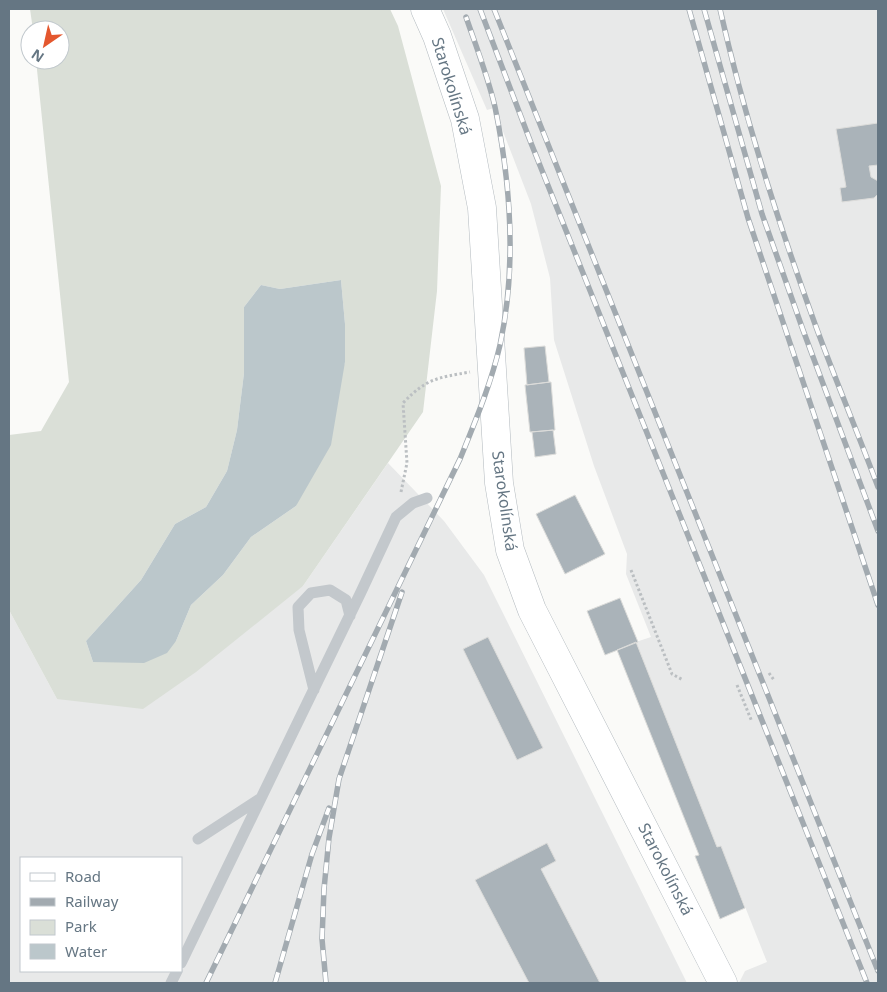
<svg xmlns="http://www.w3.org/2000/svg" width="887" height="992" font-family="'Noto Sans',sans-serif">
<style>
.built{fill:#e8e9e9;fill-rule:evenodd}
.green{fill:#dadfd7;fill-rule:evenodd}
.water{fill:#bbc7cb}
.building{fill:#aab3b9;stroke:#dcdcda}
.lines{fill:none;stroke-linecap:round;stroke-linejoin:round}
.secondary-casing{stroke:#b3babf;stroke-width:29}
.path{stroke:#bbbfc2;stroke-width:3;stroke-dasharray:2.5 2.5;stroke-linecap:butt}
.lane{stroke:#c3c8cc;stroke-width:11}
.secondary{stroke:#fff;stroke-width:28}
.rail-casing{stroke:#a2aab0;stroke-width:5.5}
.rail{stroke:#fff;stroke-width:4;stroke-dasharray:11;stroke-linecap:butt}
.labels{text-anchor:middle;stroke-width:5;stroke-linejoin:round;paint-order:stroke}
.street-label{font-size:16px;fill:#657683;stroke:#fff}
</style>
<rect width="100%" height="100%" fill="#fafaf8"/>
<path class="built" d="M443,9H878V983H739L745,971L767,962L721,846L717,847L636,642L651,637L626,574L627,554L594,466L554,340L550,278L531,204L494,108L487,110Z
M388,463L444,521L484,575L687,983H9V610L57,699L303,586ZM21,858H181V971H21Z"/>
<path class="green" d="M30,9H390L398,26L441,186L437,291L423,412L303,586L196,672L143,709L57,699L9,610V435L41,431L69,382L36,60H60V30H33ZM341,280L345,324V362L296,506L251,537L223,575L191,605L176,641L122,662H93L86,641L141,580L175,524L206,507L227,471L237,430L244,373V307L261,285L280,289Z"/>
<path class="water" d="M341,280L345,324V362L331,445L296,506L251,537L223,575L191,605L176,641L167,653L144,663L93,662L86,641L141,580L175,524L206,507L227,471L237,430L244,373V307L261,285L280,289Z"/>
<path class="building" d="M878,123V165L869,166L871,177L878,181V194L874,198L842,202L840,188L846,187L836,129Z
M545,346L549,382L527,385L524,348Z
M551,382L555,430L530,432L525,385Z
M553,430L556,454L535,457L532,432Z
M575,495L605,554L565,574L536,514Z
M620,598L638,642L605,655L587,611Z
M488,637L543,748L517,760L463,649Z
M636,642L717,847L721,846L745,908L720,919L695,856L699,855L617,650Z
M547,843L556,861L541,869L600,983H529L475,880Z"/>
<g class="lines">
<defs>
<path id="secondary" d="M425,9L437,36L465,119L482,208L499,483L510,550L532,610L723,983"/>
</defs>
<use href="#secondary" class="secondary-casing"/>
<path class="path" d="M401,492L407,463L403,403C427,378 437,378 470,372
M631,570L672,674L683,680
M769,673L774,680
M737,685L752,722"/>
<path class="lane" d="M314,690L299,630L298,607L311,593L330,590L346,600L350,616
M198,839L261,798
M181,963L361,592L396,517L413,503L427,498
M171,983L177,971"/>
<use href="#secondary" class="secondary"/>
<defs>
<path id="rail" d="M480,9L531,143L867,983
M494,9L878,971
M689,9L748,218L878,605
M704,9L762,214L803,330L878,531
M720,9C744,116 778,222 815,324C835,379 858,433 878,487
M206,983L460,459C475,422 491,384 500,345C517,266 511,185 495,107C488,77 476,46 466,17
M275,983L312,854L329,808
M326,983L322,939L324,889L329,838L339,779L402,592"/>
</defs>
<use href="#rail" class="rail-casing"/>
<use href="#rail" class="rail"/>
</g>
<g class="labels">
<g class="street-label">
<text transform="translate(452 86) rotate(73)" y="6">Starokolínská</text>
<text transform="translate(505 501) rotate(82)" y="6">Starokolínská</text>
<text transform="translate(666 869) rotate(63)" y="6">Starokolínská</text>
</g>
</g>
<rect width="887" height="992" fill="none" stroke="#657683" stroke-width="20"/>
<rect x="20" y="857" width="162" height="115" fill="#ffffff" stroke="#c1c8cd"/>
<rect x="30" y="873" width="25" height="8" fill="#ffffff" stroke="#c1c8cd"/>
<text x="65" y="882" font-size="15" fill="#657683">Road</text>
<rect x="30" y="898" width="25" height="8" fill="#a2aab0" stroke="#c1c8cd"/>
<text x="65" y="907" font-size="15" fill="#657683">Railway</text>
<rect x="30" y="920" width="25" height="15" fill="#dadfd7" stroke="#c1c8cd"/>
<text x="65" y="932" font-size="15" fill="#657683">Park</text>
<rect x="30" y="944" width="25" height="15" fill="#bbc7cb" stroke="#c1c8cd"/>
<text x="65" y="957" font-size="15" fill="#657683">Water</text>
<g transform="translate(45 45) rotate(214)"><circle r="24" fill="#ffffff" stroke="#c1c8cd"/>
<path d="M0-4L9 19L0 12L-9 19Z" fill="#e4572e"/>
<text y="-8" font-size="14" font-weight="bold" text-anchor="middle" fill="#657683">N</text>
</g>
</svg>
